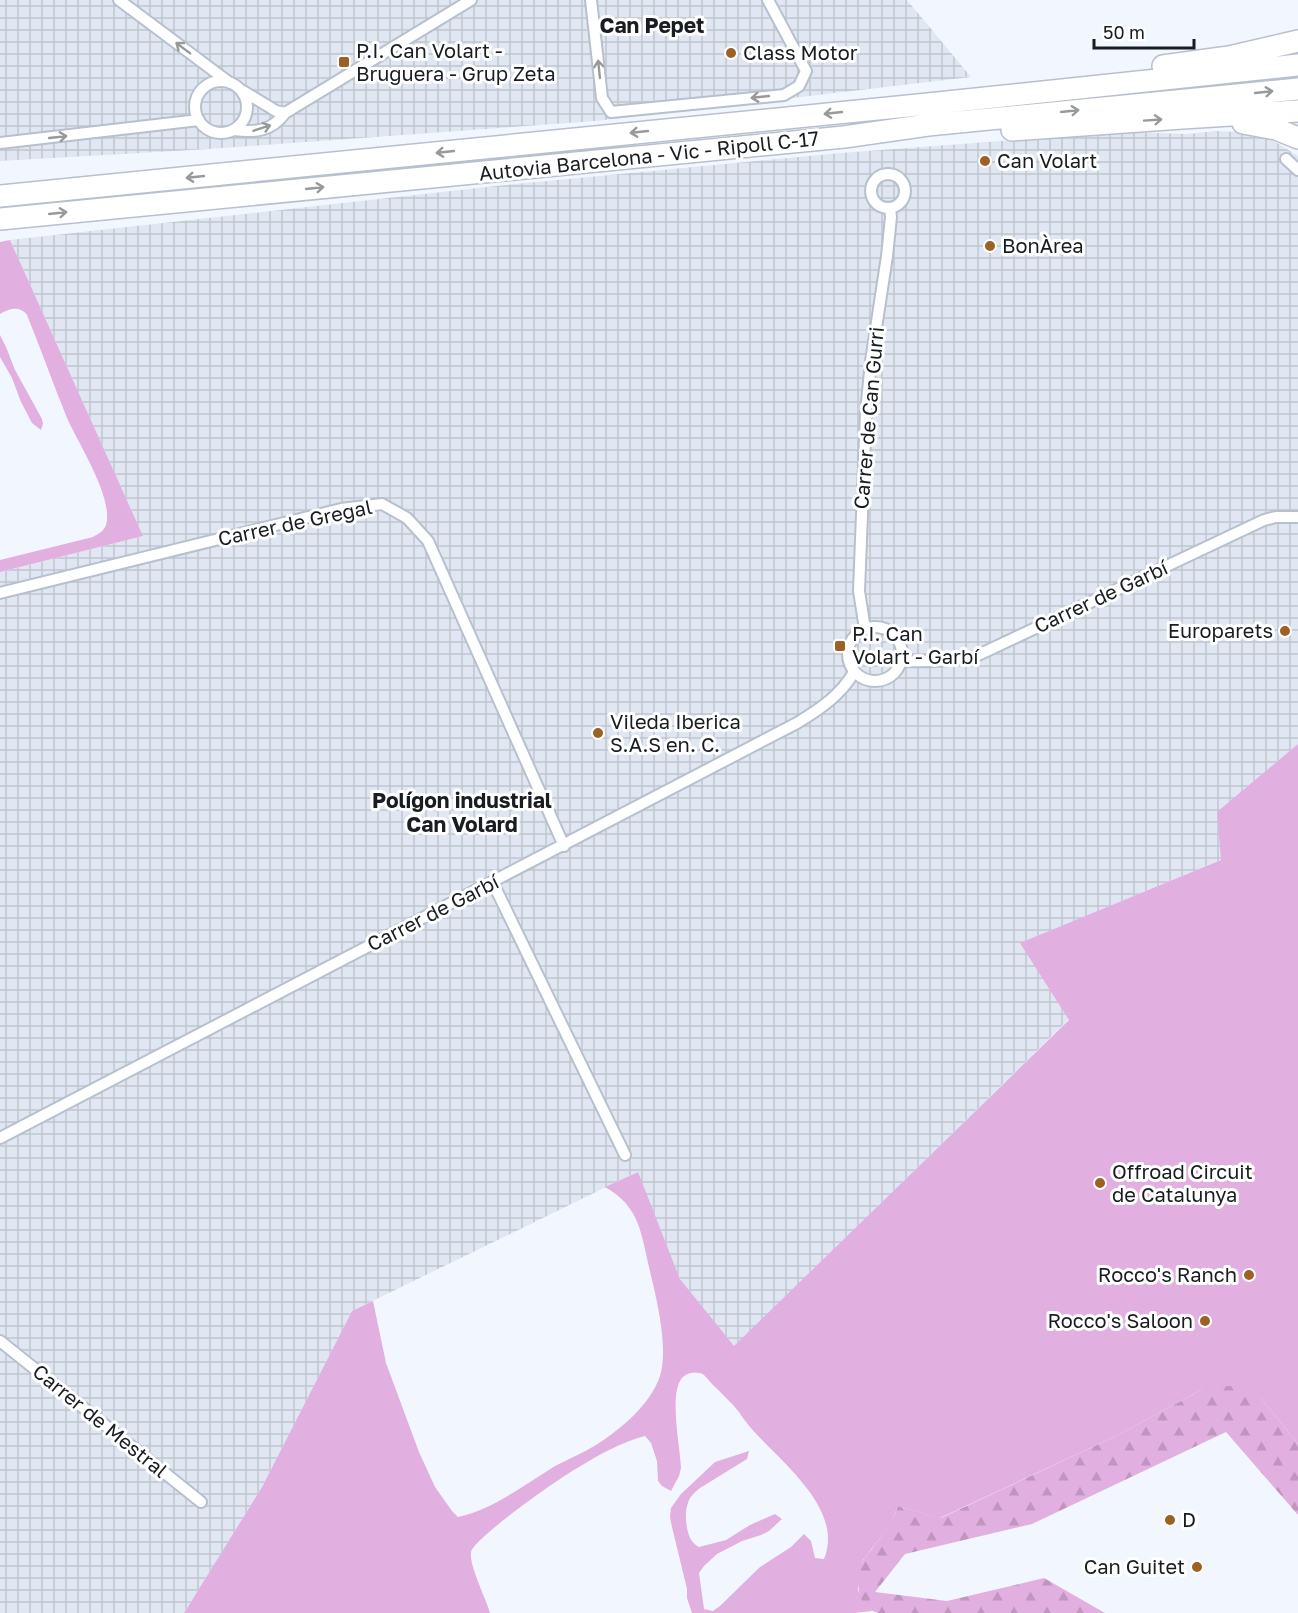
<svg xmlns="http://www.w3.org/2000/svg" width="1298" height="1613" font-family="'Golos Text',sans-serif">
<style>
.industrial{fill:url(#industrial-grid)}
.grass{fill:#e1afe0}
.forest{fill:url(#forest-firs)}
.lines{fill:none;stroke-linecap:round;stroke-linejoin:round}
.street-casing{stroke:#b8c0ce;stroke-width:14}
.highway-casing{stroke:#b8c0ce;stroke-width:24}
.street{stroke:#fff;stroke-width:10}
.highway{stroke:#fff;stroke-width:21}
.oneway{stroke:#98999b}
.poi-dot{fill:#9d6223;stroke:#fff;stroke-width:2}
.labels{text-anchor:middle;stroke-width:6;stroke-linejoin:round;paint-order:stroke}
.poi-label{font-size:20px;fill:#191c21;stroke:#fff;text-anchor:start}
.street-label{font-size:20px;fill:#191c21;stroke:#fff}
.neighbourhood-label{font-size:21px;font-weight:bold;fill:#191c21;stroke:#fff}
</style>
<defs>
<pattern id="industrial-grid" width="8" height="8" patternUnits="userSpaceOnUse" patternTransform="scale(1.5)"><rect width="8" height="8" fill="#e0e7f3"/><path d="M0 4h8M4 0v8" fill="none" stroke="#c0c6d0"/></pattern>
<pattern id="forest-firs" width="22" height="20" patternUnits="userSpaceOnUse" patternTransform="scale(1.5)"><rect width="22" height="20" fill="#e1afe0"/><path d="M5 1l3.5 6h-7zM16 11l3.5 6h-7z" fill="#c096c0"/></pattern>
</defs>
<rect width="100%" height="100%" fill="#f1f6ff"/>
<path class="industrial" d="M0,0H907L971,77L596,121L209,149L0,161Z
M1216,131L1261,133L1298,156V744L1218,812L1221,860L1021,943L1069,1019L734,1347L680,1279L637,1172L352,1311L262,1487L184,1613H0V572L143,536L10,240L496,186L841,153L1123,132L1188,134Z"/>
<path class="grass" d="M10,240L143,536L0,572V560L93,537C98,534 104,531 106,525C114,498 78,443 67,418C53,384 41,349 27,315C20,306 10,308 0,314V242Z
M0,335L6,347L15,370L42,419L43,424L41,430L32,423L21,402L12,378L0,357Z
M1298,744V1444L1261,1398L1203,1389L1116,1436L940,1518L898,1506L890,1525L863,1560L858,1590L866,1605L872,1611L855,1613H692L687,1598V1589L672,1527L670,1517L671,1508L681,1494L715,1462L749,1451L747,1459L700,1488C695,1492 690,1496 688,1503C684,1513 686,1533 692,1541C694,1544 697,1546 699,1547L726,1540L750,1525L775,1514L782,1519L769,1531L761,1535L742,1541L717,1554L704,1566L699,1573L704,1609L713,1611L720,1606L760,1567L791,1547L804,1534L811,1541L815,1558L824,1559C845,1508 778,1460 750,1427C746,1422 742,1417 739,1412C731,1402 722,1394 713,1385C710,1382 707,1378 704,1375C696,1370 684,1373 680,1381C670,1399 680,1446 681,1468L679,1476L671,1491L662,1486L658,1481L657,1461L651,1443L645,1436C622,1442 600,1454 579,1467C562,1476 474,1538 471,1552C469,1566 486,1598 490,1613H184L262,1487L352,1311L373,1301L386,1363L419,1452L435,1487L452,1511L458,1517C494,1509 524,1485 555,1466C568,1459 583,1453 596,1445C621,1429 650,1405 660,1376C669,1346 656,1297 649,1267C641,1232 639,1206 605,1187L638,1172L680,1279L734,1346L1069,1020L1020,943L1221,860L1217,812Z"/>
<path class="forest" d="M1238,1385L1261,1398L1298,1444V1515L1226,1432L1032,1524L905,1554L875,1592L947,1601L1044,1578L1105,1613H878C855,1606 856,1581 863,1561C865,1556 871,1551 874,1546C884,1533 893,1521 898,1506L941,1518L1116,1436L1203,1389Z"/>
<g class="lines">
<defs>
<path id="street" d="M119,0L230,83
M591,0L602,98L611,112L784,95L799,86L806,71L768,0
M195 107a26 26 0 1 1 52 0a26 26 0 1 1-52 0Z
M243,91L276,111L285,113
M234,130C255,133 272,131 285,113L471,0
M0,143L199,120
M1286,159L1298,170
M871 191a17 17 0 1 1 34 0a17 17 0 1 1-34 0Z
M0,593L341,509L382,504L407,518L428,541L564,846
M848 654a27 27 0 1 1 54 0a27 27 0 1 1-54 0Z
M865,629L859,591L866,412L871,361L887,256L891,217L890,208
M901,661C926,662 949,661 974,657L1264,520L1276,517H1298
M493,883L625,1155
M0,1138C265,999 532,863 797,723C820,709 841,695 854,672
M0,1341L201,1502"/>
<path id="highway" d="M1163,66L1229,57L1298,41
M1243,123L1276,129L1298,138
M1012,130L1182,118L1298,111
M0,196L928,104L1298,65
M0,219L844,137L928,125L1298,89"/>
</defs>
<use href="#street" class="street-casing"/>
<use href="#highway" class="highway-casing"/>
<use href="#street" class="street"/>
<use href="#highway" class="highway"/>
</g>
<defs><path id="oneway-shaft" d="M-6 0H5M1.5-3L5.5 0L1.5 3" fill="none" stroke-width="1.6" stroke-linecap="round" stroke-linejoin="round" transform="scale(1.5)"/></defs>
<g class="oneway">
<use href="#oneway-shaft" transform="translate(183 48) rotate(-143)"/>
<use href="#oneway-shaft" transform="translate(599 69) rotate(-96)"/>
<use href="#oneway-shaft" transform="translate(1264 92) rotate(-6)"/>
<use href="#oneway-shaft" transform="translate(760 97) rotate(174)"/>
<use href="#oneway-shaft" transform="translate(1070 111) rotate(-6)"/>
<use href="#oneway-shaft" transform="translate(833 113) rotate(174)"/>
<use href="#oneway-shaft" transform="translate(1153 120) rotate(-4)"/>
<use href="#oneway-shaft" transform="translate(262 128) rotate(-18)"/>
<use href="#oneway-shaft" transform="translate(639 132) rotate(174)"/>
<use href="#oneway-shaft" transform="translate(58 137) rotate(-6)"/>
<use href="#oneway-shaft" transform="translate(445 152) rotate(174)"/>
<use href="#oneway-shaft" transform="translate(195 177) rotate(174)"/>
<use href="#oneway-shaft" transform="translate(315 188) rotate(-6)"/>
<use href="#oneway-shaft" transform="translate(58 213) rotate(-6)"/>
</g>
<g class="poi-dot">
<circle cx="731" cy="53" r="6"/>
<rect x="338" y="56" width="12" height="12" rx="3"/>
<circle cx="985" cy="161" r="6"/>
<circle cx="990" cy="246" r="6"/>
<circle cx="1285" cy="631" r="6"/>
<rect x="834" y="640" width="12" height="12" rx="3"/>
<circle cx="598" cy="733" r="6"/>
<circle cx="1100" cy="1183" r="6"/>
<circle cx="1249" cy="1275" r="6"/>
<circle cx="1205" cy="1321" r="6"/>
<circle cx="1170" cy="1520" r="6"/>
<circle cx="1197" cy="1567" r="6"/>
</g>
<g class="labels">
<g class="poi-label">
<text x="356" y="58">P.I. Can Volart -<tspan x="356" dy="23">Bruguera - Grup Zeta</tspan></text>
<text x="743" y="60">Class Motor</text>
<text x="997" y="168">Can Volart</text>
<text x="1002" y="253">BonÀrea</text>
<text x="1273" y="638" text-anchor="end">Europarets</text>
<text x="852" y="641">P.I. Can<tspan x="852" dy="23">Volart - Garbí</tspan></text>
<text x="610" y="729">Vileda Iberica<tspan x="610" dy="23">S.A.S en. C.</tspan></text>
<text x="1112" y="1179">Offroad Circuit<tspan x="1112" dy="23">de Catalunya</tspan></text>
<text x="1237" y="1282" text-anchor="end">Rocco's Ranch</text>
<text x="1193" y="1328" text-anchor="end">Rocco's Saloon</text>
<text x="1182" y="1527">D</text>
<text x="1185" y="1574" text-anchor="end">Can Guitet</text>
</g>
<g class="street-label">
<text transform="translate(649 156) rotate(-6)" y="7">Autovia Barcelona - Vic - Ripoll C-17</text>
<text transform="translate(869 418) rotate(-85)" y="7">Carrer de Can Gurri</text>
<text transform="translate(295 523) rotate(-12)" y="7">Carrer de Gregal</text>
<text transform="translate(1101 597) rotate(-25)" y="7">Carrer de Garbí</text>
<text transform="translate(433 913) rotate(-27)" y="7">Carrer de Garbí</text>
<text transform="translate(100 1421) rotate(39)" y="7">Carrer de Mestral</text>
</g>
<g class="neighbourhood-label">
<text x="652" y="33">Can Pepet</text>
<text x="462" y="808">Polígon industrial<tspan x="462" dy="24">Can Volard</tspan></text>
</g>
</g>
<path d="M1094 39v9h100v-9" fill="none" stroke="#191c21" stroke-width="3"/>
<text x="1103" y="39" font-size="18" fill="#191c21" stroke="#ffffff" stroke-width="4.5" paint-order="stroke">50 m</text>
</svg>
